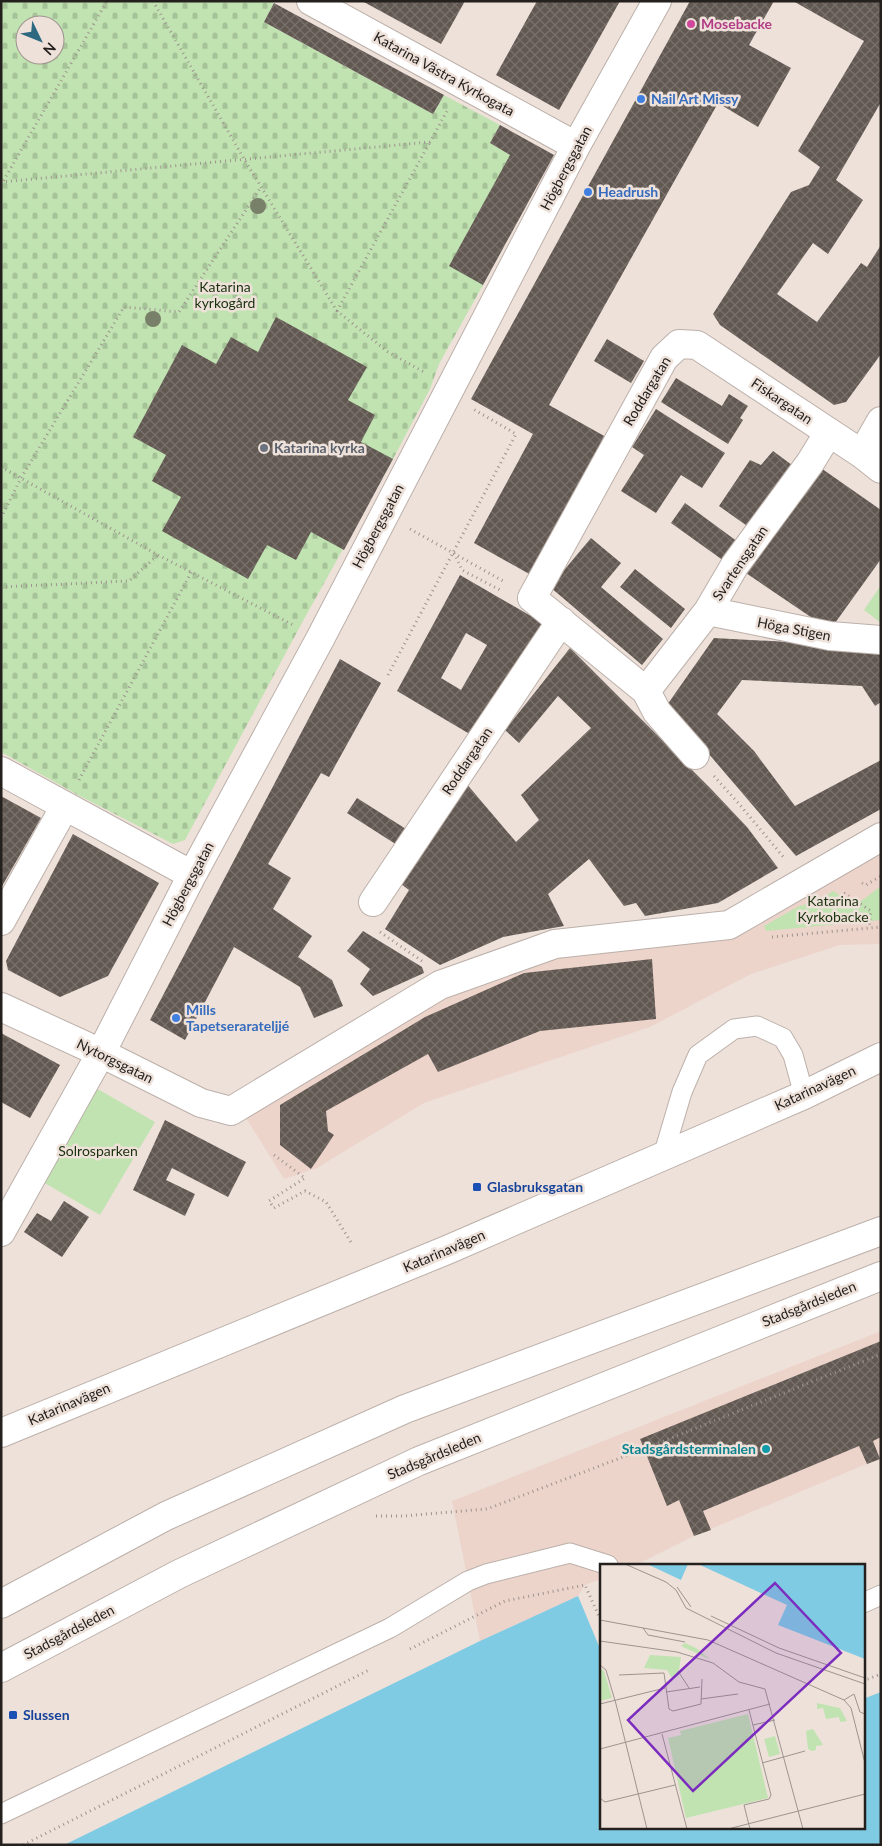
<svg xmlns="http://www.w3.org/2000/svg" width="882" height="1846" font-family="Lato,sans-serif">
  <defs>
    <pattern id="cemetery-stones" width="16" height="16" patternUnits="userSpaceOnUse" patternTransform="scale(1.25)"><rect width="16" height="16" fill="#c1e3b1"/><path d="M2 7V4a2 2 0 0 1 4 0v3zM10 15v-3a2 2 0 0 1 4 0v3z" fill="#a6c298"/></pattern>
    <pattern id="building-cross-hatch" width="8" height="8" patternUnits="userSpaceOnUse" patternTransform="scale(1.25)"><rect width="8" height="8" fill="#625852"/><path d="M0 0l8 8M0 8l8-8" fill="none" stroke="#79716c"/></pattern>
  </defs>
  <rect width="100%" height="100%" fill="#eee1da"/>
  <path fill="#ecd4cb" d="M881 831V944L840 945 751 974 650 1027 424 1103 317 1168 284 1179 233 1097 555 942 725 923Z
    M881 1331V1458L694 1536 636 1565H601V1579L585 1585 578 1596 480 1641 452 1501Z"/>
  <path fill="url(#cemetery-stones)" fill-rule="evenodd" d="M1 1H270L274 3 264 22 433 114 444 95 500 125 490 143 510 155 483 285 439 364 430 389 393 459 303 621 185 840 173 844 78 795 1 752ZM25 25H55V55H25Z"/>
  <path fill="#c1e3b1" d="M881 585V623L864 610Z
    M881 886V920L766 931 764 926 799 906 816 902 833 891 856 905Z
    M96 1088 155 1122 100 1215 41 1181Z"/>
  <path fill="#7fcbe4" d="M578 1596 601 1651V1827H863V1699L881 1692V1845H64L480 1641Z"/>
  <path fill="url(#building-cross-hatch)" fill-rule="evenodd" d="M362 1H465L441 44Z
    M537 1H620L559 110 496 75Z
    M690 1H774L749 45 791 68 758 127 718 103 549 405 606 437 531 575 474 543 533 434 471 399Z
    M793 1H881V102L836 180 863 200 828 254 813 243 777 294 817 322 861 263 867 267 881 245V354L846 402 834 405 720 325 713 314 791 192 809 185 820 167 798 151 864 41Z
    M274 3 444 95 433 114 264 22Z
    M500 125 554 155 483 285 449 266 510 155 490 143Z
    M276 317 367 367 348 400 375 415 361 442 393 459 344 550 311 532 296 560 267 545 248 579 162 531 181 497 152 481 166 455 133 437 182 345 216 364 231 337 258 352Z
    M607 339 644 361 631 383 594 361Z
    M676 378 722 406 729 394 748 406 740 418 743 420 728 444 661 402Z
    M656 409 725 453 702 488 681 475 656 513 621 491 644 455 632 447Z
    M773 451 796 468 750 528 719 506 750 460 761 465Z
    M818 466 881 510V559L830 630 743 571Z
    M685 503 738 542 724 561 671 523Z
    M591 538 621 563 601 587 663 639 642 665 550 587Z
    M635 569 685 609 671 628 620 587Z
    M460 575 543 623 473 736 397 691ZM466 633 487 645 461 690 441 678Z
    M714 638 881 647V702L875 706 862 686 742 680 717 714 754 751 795 806 881 760V809L796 856 667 705Z
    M570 648 711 789 747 827 778 868 718 903 645 916 636 903 624 906 589 859 548 894 564 926 503 937 440 965 385 929 409 890 397 881 465 782 516 842 539 820 521 795 591 728 558 696 519 743 505 730Z
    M340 659 381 683 329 777 321 773 268 864 291 878 273 909 312 936 298 957 332 980 343 1006 314 1018 300 987 234 947 185 1040 150 1020Z
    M1 796 41 818 1 888Z
    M357 798 406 829 397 845 347 813Z
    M73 834 159 883 108 976 60 997 8 970 6 961Z
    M363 931 422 967 424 973 373 996 360 984 370 969 347 951Z
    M652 959 656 1019 540 1031 438 1072 428 1054 326 1111 328 1131 334 1135 311 1169 280 1145V1105L425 1017 524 973Z
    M1 1033 60 1065 30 1118 1 1102Z
    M165 1120 246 1162 228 1197 172 1168 166 1180 195 1194 185 1216 133 1190Z
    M64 1201 89 1217 62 1257 24 1232 37 1213 51 1221Z
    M881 1341V1437L873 1441 880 1459 867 1464 859 1446 703 1511 711 1530 694 1536 679 1500 667 1506 640 1439Z"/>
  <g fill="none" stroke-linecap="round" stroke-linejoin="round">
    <defs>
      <path id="lane" d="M663 1156 682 1092 698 1055 734 1029 757 1026 783 1038 793 1055 804 1095
        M863 1603 881 1595
        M1 1814 390 1628 468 1581 486 1574 570 1553 608 1565"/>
      <path id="street" d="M311 1 576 146
        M862 454 881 421
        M708 611 830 636 881 640
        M646 691 708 611 735 565 810 463 829 432
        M695 755 657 712 646 691 532 598 664 358 679 344 697 345 862 454 881 469
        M1 771 192 875
        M373 902 561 621
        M1 921 65 806
        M1 1007 101 1053 201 1103 231 1111 440 985 555 944 729 925 881 837
        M1 1232 101 1053 192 875 320 639 576 146 657 1
        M1 1433 447 1250 804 1095 881 1057"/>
      <path id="secondary" d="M1 1604 166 1516 405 1409 881 1231
        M1 1668 179 1574 419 1461 881 1276"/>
    </defs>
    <use href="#lane" stroke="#bcb0aa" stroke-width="21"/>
    <use href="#street" stroke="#bcb0aa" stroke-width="30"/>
    <use href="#secondary" stroke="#bcb0aa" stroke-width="30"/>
    <path stroke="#9d948e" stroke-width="3" stroke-dasharray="1 4" stroke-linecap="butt" d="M153 1 244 159 337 311 388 352 424 372
      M1 182 430 142 447 111
      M1 185 107 1
      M337 311 430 142
      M1 467 158 555 293 625
      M1 518 21 478 124 307 179 312 261 187
      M410 529 505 582
      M454 553 462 570 502 591
      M1 587 129 581 158 555
      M388 675 516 434 473 409
      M714 776 740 805 785 859
      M79 780 192 571
      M862 883 866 885 881 876
      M844 893 871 911 869 927
      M380 932 422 961
      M772 937 881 927
      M274 1155 305 1178 269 1201 274 1208 305 1191 326 1202 352 1244
      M666 1441 672 1452
      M376 1516H403L487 1509 644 1449 881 1354
      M410 1649 505 1601 585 1585 601 1621
      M863 1681 881 1674
      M23 1845 371 1669"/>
    <use href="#lane" stroke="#fff" stroke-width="19"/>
    <use href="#street" stroke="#fff" stroke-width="28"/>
    <use href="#secondary" stroke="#fff" stroke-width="28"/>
  </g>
  <g fill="#798069">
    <circle cx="258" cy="206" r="8"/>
    <circle cx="153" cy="319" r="8"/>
  </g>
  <circle fill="#d1479c" stroke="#eee1da" stroke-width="2" cx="691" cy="24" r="5"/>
  <g fill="#3f7fe0" stroke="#eee1da" stroke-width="2">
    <circle cx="641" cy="99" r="5"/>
    <circle cx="588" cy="192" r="5"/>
    <circle cx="176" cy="1018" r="5"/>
  </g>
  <circle fill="#6b7280" stroke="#eee1da" stroke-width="2" cx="264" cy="448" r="5"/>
  <g fill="#1a4fb4" stroke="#eee1da" stroke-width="2">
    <rect x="472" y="1182" width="10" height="10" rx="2.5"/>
    <rect x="8" y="1710" width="10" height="10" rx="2.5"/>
  </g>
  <circle fill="#0f9aa8" stroke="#eee1da" stroke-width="2" cx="766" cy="1449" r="5"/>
  <g text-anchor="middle" stroke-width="5" stroke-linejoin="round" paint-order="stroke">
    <g font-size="14" font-weight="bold" fill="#b23c85" stroke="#eee1da" text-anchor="start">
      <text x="701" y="29">Mosebacke</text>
    </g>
    <g font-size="14" fill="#24201d" stroke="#eee1da">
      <text transform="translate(444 74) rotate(29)" y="5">Katarina Västra Kyrkogata</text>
      <text transform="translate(566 168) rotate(-62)" y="5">Högbergsgatan</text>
      <text transform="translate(647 391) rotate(-59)" y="5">Roddargatan</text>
      <text transform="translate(782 401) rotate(34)" y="5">Fiskargatan</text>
      <text transform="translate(378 526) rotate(-62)" y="5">Högbergsgatan</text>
      <text transform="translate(740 563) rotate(-56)" y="5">Svartensgatan</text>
      <text transform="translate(794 629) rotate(11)" y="5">Höga Stigen</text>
      <text transform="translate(467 761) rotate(-56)" y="5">Roddargatan</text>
      <text transform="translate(188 884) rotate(-62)" y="5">Högbergsgatan</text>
      <text transform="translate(115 1061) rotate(26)" y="5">Nytorgsgatan</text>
      <text transform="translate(815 1088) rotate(-25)" y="5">Katarinavägen</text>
      <text transform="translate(444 1251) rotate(-23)" y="5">Katarinavägen</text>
      <text transform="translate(809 1304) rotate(-22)" y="5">Stadsgårdsleden</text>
      <text transform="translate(69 1404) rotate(-23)" y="5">Katarinavägen</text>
      <text transform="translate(434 1456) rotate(-23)" y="5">Stadsgårdsleden</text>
      <text transform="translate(69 1632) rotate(-28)" y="5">Stadsgårdsleden</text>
    </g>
    <g font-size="14" font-weight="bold" fill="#366cbe" stroke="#eee1da" text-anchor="start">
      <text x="651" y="104">Nail Art Missy</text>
      <text x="598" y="197">Headrush</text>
      <text x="186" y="1015">Mills<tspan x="186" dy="16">Tapetserarateljjé</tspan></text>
    </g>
    <g font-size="14" fill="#19310c" stroke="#eee1da">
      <text x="225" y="292">Katarina<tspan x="225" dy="16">kyrkogård</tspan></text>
      <text x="833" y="906">Katarina<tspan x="833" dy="16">Kyrkobacke</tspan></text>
      <text x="98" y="1156">Solrosparken</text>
    </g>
    <g font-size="14" font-weight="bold" fill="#5b616d" stroke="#eee1da" text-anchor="start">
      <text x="274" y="453">Katarina kyrka</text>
    </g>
    <g font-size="14" font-weight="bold" fill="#164399" stroke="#eee1da" text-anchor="start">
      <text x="487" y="1192">Glasbruksgatan</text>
      <text x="23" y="1720">Slussen</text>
    </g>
    <g font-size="14" font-weight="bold" fill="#0d838f" stroke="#eee1da" text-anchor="end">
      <text x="756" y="1454">Stadsgårdsterminalen</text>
    </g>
  </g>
  <g transform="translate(600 1564)">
    <rect width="265" height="265" fill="#eee1da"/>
    <path d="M148 150 168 234 86 254 68 174 81 171 80 167Z" fill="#c1e3b1"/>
    <path d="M85 79 96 84 111 96 81 82ZM50 91 81 93 78 112 71 113 67 106 44 104ZM0 104 4 107 12 134 0 137ZM217 139 240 144 247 157 240 158 239 153 226 155 223 144 217 145ZM213 165 223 181 216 182V186L212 187 208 185 206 167ZM175 172 180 190 169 193 164 175Z" fill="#c1e3b1"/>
    <path d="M47 0H88L81 16ZM98 0H265V95L178 61 187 41Z" fill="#7fcbe4"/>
    <path fill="none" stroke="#9d948e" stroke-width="1" d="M25 0 66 18 76 26 86 44 176 89 265 120M77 23 91 43M111 52 179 84 265 114M0 56 108 76 244 136 251 144 265 199M43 64 48 71 85 78M0 77 77 88 113 99 139 118 165 125 203 265M0 101 6 106 16 140 47 265M78 107 89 124M19 111 64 109 69 145 73 147 101 140 102 115M66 128 100 123M101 135 138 130M244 136 254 130 260 148 265 150M0 140 65 124M149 146 171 231 169 235 144 241 150 265M153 161 175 156M62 170 87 265M0 185 170 140M162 199 205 187M0 234 5 238 75 221M128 265 265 230"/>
    <path fill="#7b2cbf" fill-opacity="0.15" stroke="#7b2cbf" stroke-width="2.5" d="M175 19 241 89 93 227 28 156Z"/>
    <rect width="265" height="265" fill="none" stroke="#24201d" stroke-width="2.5"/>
  </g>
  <rect width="882" height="1846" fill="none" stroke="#24201d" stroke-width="5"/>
  <g transform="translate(40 40) rotate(133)"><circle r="24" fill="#eee1da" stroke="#9d948e"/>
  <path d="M0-4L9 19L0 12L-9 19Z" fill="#2e6981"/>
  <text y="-8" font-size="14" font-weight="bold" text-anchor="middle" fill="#24201d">N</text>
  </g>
</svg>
